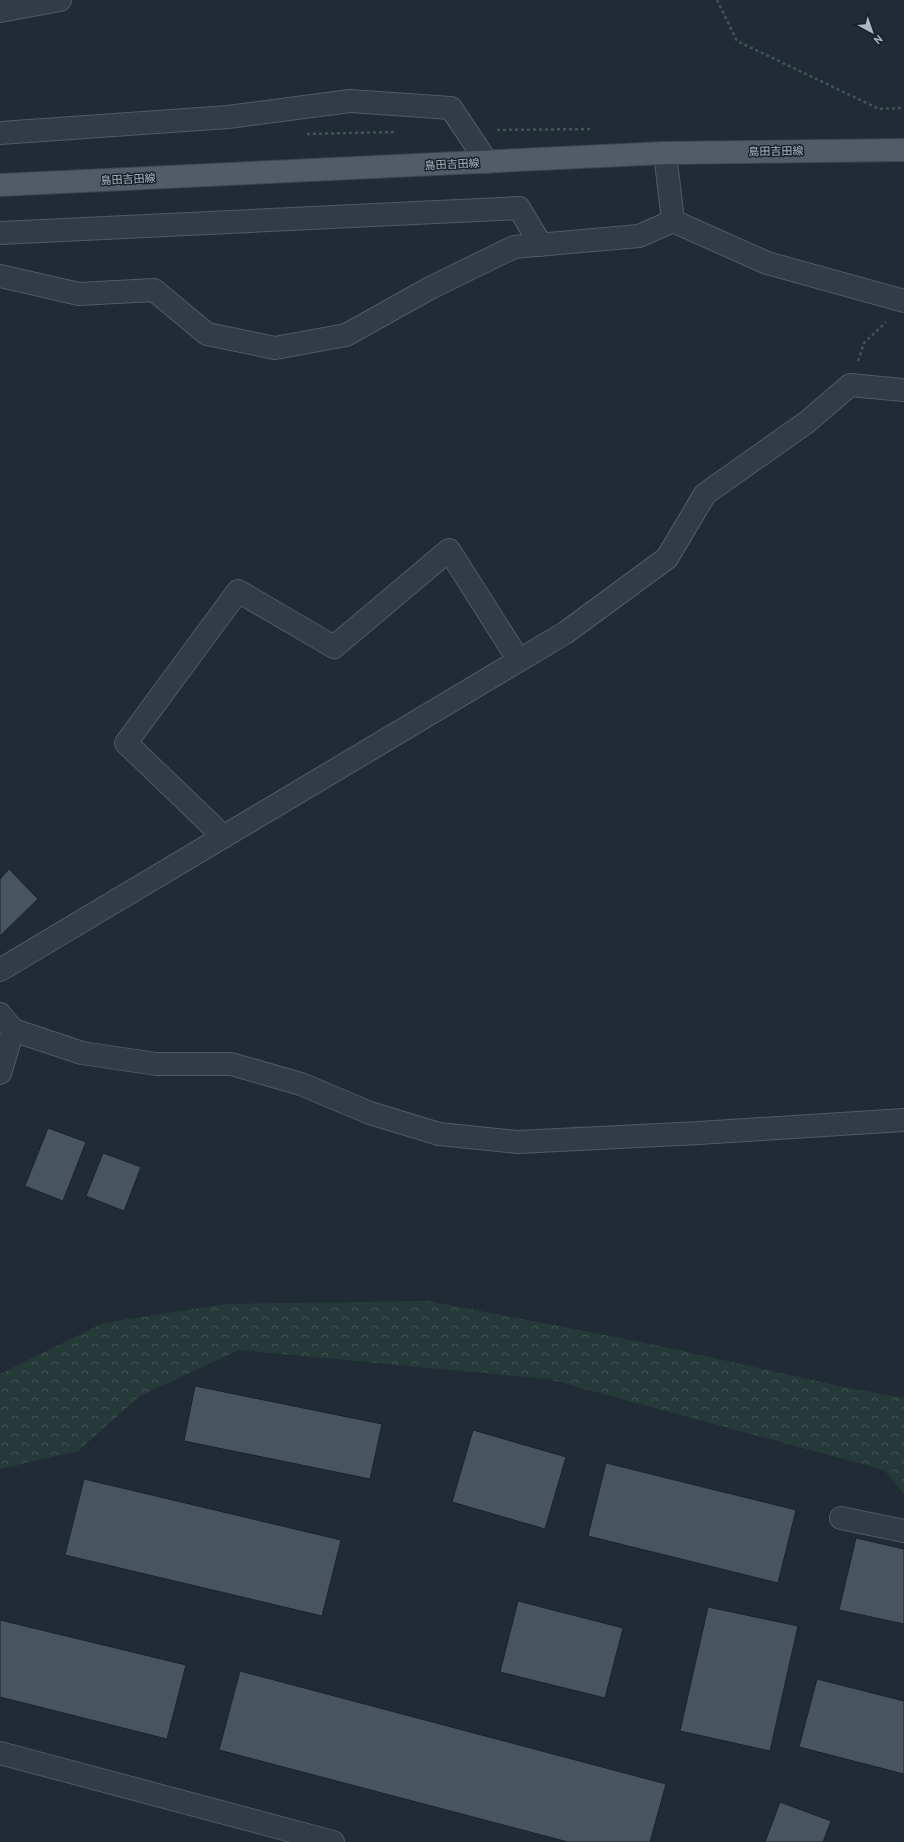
<svg xmlns="http://www.w3.org/2000/svg" width="904" height="1842" font-family="'PT Sans','Noto Sans JP',sans-serif">
  <defs>
    <pattern id="forest-crowns" width="20" height="18" patternUnits="userSpaceOnUse"><rect width="20" height="18" fill="#253938"/><path d="M2 6a3 3 0 1 1 6 0M12 15a3 3 0 1 1 6 0" fill="none" stroke="#425353"/></pattern>
  </defs>
  <rect width="100%" height="100%" fill="#202b35"/>
  <path fill="url(#forest-crowns)" d="M429 1301 651 1344 848 1388 904 1398V1494L884 1470 548 1379 239 1350 140 1396 78 1451 0 1469V1374L103 1323 226 1304Z"/>
  <path fill="#485561" stroke="#1b232c" d="M9 869 38 899 0 936V879Z
    M48 1128 86 1142 63 1201 25 1186Z
    M103 1153 141 1167 124 1211 86 1196Z
    M195 1386 382 1424 370 1479 184 1441Z
    M473 1430 566 1457 545 1529 452 1502Z
    M606 1463 796 1510 778 1583 588 1536Z
    M84 1479 341 1540 322 1616 65 1555Z
    M856 1538 904 1549V1624L839 1610Z
    M518 1601 623 1628 605 1698 500 1672Z
    M708 1607 798 1626 770 1751 680 1731Z
    M0 1620 186 1665 167 1739 0 1697Z
    M240 1671 666 1784 650 1842H568L219 1750Z
    M817 1679 904 1701V1774L799 1747Z
    M780 1802 831 1821 823 1842H765Z"/>
  <g fill="none" stroke-linecap="round" stroke-linejoin="round">
    <defs>
      <path id="street" d="M0 11 60 0
        M0 133 228 117 350 101 451 108 487 162
        M665 153 673 221
        M0 233 519 208 541 245
        M0 276 79 294 154 290 207 334 275 348 346 335 432 287 514 247 639 236 673 221 767 263 904 301
        M224 837 126 743 238 591 334 647 449 550 518 659
        M0 970 565 633 667 558 705 494 807 422 850 385 904 390
        M0 1014 13 1030 82 1053 156 1064H231L301 1084 370 1113 439 1134 518 1142 699 1133 904 1120
        M0 1073 13 1030
        M841 1518 904 1531
        M0 1753 333 1842"/>
      <path id="primary" d="M0 185 665 153 904 150"/>
    </defs>
    <use href="#street" stroke="#515a64" stroke-width="24"/>
    <use href="#primary" stroke="#3d454f" stroke-width="24"/>
    <path stroke="#415556" stroke-width="2.5" stroke-dasharray="3 3" stroke-linecap="butt" d="M717 0 737 41 879 109 904 108
      M497 130 590 129
      M307 134 394 132
      M858 361 864 343 886 322"/>
    <use href="#street" stroke="#333c46" stroke-width="22"/>
    <use href="#primary" stroke="#515c66" stroke-width="22"/>
  </g>
  <g text-anchor="middle" stroke-width="3" stroke-linejoin="round" paint-order="stroke">
    <g font-size="11" fill="#adb7c3" stroke="#19212a">
      <text transform="translate(776 151) rotate(-1)" y="4">島田吉田線</text>
      <text transform="translate(452 164) rotate(-3)" y="4">島田吉田線</text>
      <text transform="translate(128 179) rotate(-3)" y="4">島田吉田線</text>
    </g>
  </g>
  <g transform="translate(872 32) rotate(140)" stroke="#19212a" stroke-width="3" paint-order="stroke">
  <path d="M0-3L7 15L0 10L-7 15Z" fill="#adb7c3"/>
  <text y="-6" font-size="11" font-weight="bold" text-anchor="middle" fill="#adb7c3">N</text>
  </g>
</svg>
